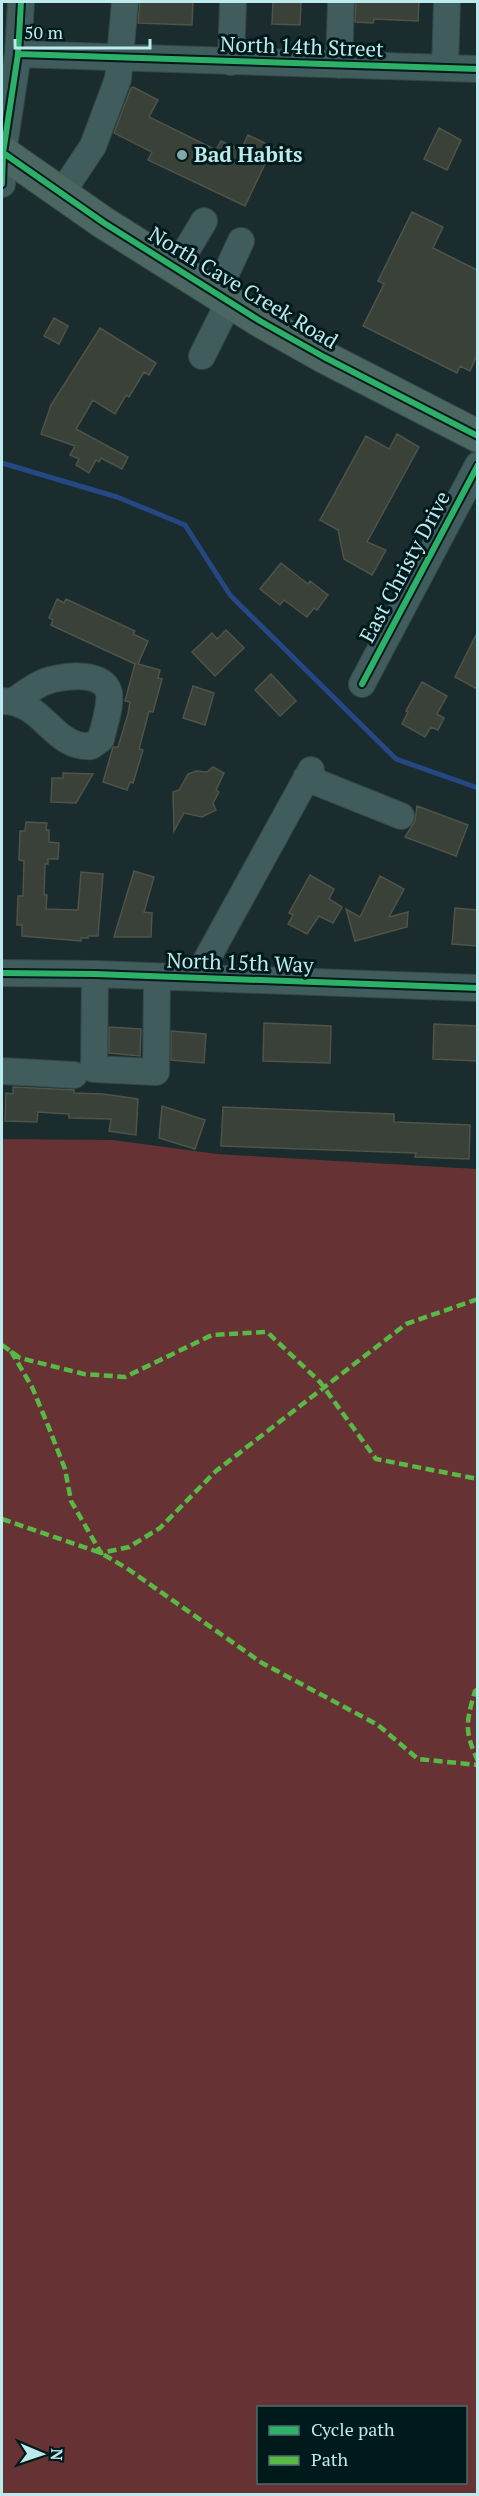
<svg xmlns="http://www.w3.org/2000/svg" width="479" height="2496" font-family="'PT Serif',serif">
  <rect width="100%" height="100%" fill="#1a2c2d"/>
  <path fill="#673233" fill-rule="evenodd" d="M2 1139 113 1140 217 1154 477 1169V2494H2ZM258 2408H466V2482H258Z"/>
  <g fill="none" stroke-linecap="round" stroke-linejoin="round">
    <path stroke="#254884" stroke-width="5" d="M2 463 117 497 185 525 230 595 396 759 478 788"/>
  </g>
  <path fill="#394139" stroke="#505347" stroke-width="1.5" d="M140 2H193L192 25 138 23Z
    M273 2H301L300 25 272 24Z
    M356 2H419L418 21 374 19 373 23 355 22Z
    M133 87 158 100 149 117 216 150 221 141 241 150 248 135 273 147 245 206 148 160 152 152 114 133 131 88Z
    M439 128 461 140 447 170 424 159Z
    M412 212 443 227 433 248 477 270V355L470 371 460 366 457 373 363 326 384 284 378 281Z
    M54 318 68 326 59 344 44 336Z
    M100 328 156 363 149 375 144 372 129 397 126 395 115 414 93 400 76 429 128 457 122 469 101 458 99 462 96 460 89 473 76 465 79 459 70 455 75 446 41 434 51 405Z
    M397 434 419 447 367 542 386 550 372 575 344 559 338 530 320 520 366 436 389 449Z
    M281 563 308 584 310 581 328 595 317 610 314 608 307 617 284 600 280 605 260 589Z
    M57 599 64 603 66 599 135 631 133 634 148 641 138 664 160 670 158 678 162 679 153 712 149 711 139 749 143 750 133 783 130 782 127 790 103 782 113 747H118L128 714 130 702 125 701 135 664 51 625 53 620 49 618Z
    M226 630 244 648 215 676 192 652 212 633 217 639Z
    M477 633V689L455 677Z
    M271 674 296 701 280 716 255 690Z
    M422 682 447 696 437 714 444 718 438 730 431 727 425 737 402 724 408 712 406 711Z
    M193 686 214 693 205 725 183 718Z
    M213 767 224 773 216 790 219 792 213 803 216 810 202 817 184 813 174 831 173 792 179 790 188 774 196 771 207 772Z
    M63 773 93 774 76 803 51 802 52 778H63Z
    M417 806 468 825 456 856 405 837 415 821Z
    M26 822 47 823 46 830H49V842L59 843 58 859H48V864H45L44 895H47L46 909 78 910 81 872 103 874 98 936H88V938H81V941L22 936V925H17L18 896H23L24 861 19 860 20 831H25Z
    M134 871 154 877 144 912 152 913 151 937H114Z
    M310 875 334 889 329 899 342 907 333 923 319 916 307 934 288 924 293 915 289 913Z
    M380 876 404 889 389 917 408 912 407 927 355 941 346 909 360 917Z
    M455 908 477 910V946L452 944Z
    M264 1023 331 1026 330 1063 263 1061Z
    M434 1024 477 1026V1061L433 1059Z
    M109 1027 141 1029 140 1056 109 1053Z
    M171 1031 206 1034 204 1063 171 1060Z
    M13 1087 74 1090V1093L103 1094 138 1099 136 1135 109 1131 111 1119 69 1118V1114L38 1112 37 1122 5 1121 6 1093 13 1094Z
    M162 1106 205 1120 195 1149 159 1138Z
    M223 1107 394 1114V1122L470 1125 469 1159 415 1157 416 1153 221 1146Z"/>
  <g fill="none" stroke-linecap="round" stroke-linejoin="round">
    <defs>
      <path id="minor" d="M18 54 478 69
        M231 62 233 2
        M339 65 341 2
        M445 68 447 2
        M2 184 3 153 18 54 21 2
        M61 194 93 146 118 79 125 2
        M176 268 204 221
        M216 295 241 241
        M202 356 229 302
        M362 684 478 465
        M2 701C44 701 53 749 91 746L101 739C104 725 111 707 109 693 104 669 57 676 42 683 32 688 22 695 14 701
        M306 778 401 816
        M2 973 95 974 478 988
        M95 974 94 1069 156 1072 157 977
        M197 977 311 770
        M2 1071 74 1075"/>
      <path id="major" d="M2 152 104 223 260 321 324 357 478 436"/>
    </defs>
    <use href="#minor" stroke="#334748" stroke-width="28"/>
    <use href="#major" stroke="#334748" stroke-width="34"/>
    <use href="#minor" stroke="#415c5d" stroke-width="26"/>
    <use href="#major" stroke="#4c6661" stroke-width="32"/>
    <path stroke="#58b947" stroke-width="4.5" stroke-dasharray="9 4.5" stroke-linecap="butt" d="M2 1345 20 1358 84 1374 125 1377 212 1335 267 1332 320 1382 376 1459 478 1479
      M11 1351 32 1387 47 1423 65 1469 71 1501 101 1553 129 1547 160 1528 216 1471 406 1324 478 1299
      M2 1519 101 1553 128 1569 262 1663 378 1725 418 1759 478 1765
      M478 1689 475 1691C466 1723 464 1731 478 1761"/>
    <defs>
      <path id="cycleway" d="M18 54 478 69
        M2 152 104 223 260 321 324 357 478 436
        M2 184 3 153 18 54 21 2
        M362 684 478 465
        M2 973 95 974 478 988"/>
    </defs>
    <use href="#cycleway" stroke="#001a1c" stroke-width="10"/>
    <use href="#cycleway" stroke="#2db169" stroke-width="6"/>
  </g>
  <circle fill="#83a8aa" stroke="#001a1c" stroke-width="2" cx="182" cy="155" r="6"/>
  <g text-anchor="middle" stroke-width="6" stroke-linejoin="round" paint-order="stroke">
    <g font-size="21" fill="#bceaed" stroke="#001a1c">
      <text transform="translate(302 47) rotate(2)" y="7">North 14th Street</text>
      <text transform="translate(243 288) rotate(31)" y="7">North Cave Creek Road</text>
      <text transform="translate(405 567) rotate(-62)" y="7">East Christy Drive</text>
      <text transform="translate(240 963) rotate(2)" y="7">North 15th Way</text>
    </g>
    <g font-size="21" font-weight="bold" fill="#bceaed" stroke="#001a1c" text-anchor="start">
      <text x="194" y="162">Bad Habits</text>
    </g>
  </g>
  <rect width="479" height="2496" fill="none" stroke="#bceaed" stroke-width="6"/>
  <rect x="257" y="2406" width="210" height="78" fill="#001a1c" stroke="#4b6d70" stroke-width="1.5"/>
  <rect x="269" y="2426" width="30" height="9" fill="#2db169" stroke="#4b6d70" stroke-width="1.5"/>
  <text x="311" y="2436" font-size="18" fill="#bceaed">Cycle path</text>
  <rect x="269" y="2456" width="30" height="9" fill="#58b947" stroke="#4b6d70" stroke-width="1.5"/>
  <text x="311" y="2466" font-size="18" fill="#bceaed">Path</text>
  <g transform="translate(42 2454) rotate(92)" stroke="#001a1c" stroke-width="4.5" paint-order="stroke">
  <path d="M0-4.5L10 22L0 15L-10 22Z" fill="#bceaed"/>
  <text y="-9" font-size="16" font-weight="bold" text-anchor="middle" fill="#bceaed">N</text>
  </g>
  <path d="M15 39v9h135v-9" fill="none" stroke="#bceaed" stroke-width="3"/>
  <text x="24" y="39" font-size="18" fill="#bceaed" stroke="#001a1c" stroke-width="4.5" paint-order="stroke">50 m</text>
</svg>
